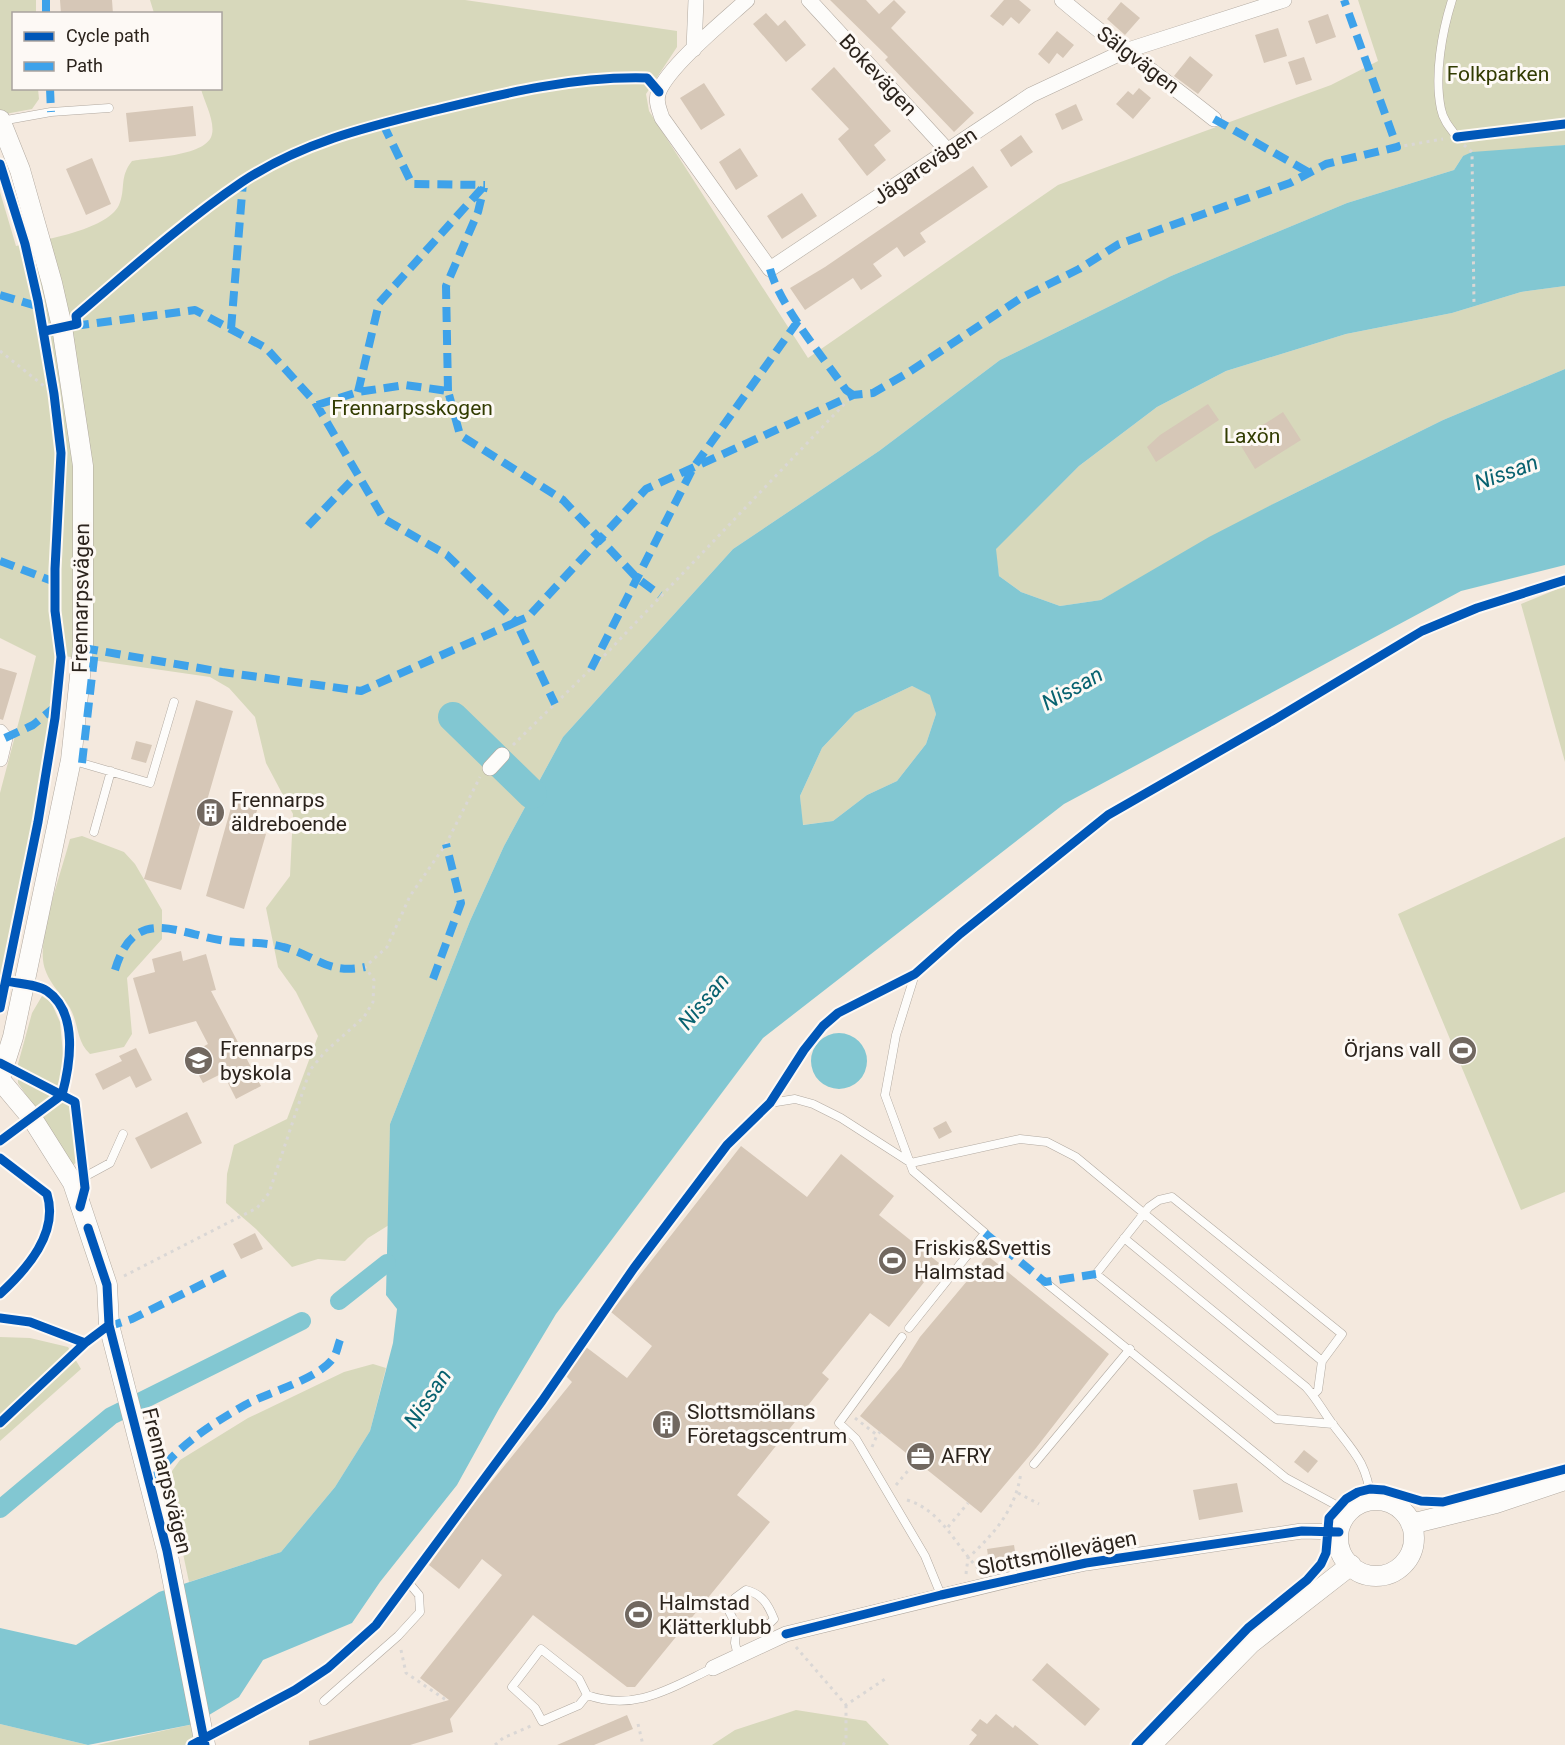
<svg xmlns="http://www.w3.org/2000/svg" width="1565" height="1745" font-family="Roboto,sans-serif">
  <rect width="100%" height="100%" fill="#f4e9de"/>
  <path fill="#d7d8bb" d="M0 0H36V13L14 14V88L38 89 39 99 32 109 0 115Z
    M150 0H465L677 31V47L646 94 649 111 808 358 1058 185 1331 85 1378 61 1358 0H1565V145L1463 156 1454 170 1347 203 1171 276 1000 360 879 451 733 549 563 737 504 846 470 921 390 1124 389 1225 368 1238 345 1261 318 1259 292 1267 256 1229 226 1203 227 1174 234 1145 287 1119 318 1036 296 992 278 967 266 908 290 876 293 814 266 763 255 717 229 688 210 677 57 655 50 737 0 990V793L36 656 0 638V192L16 246C41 240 106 231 119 205 126 189 119 177 132 161 152 157 208 156 212 134 215 121 204 101 201 89L220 88V14L154 13Z
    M1565 286V369L1443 420 1277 502 1101 600 1060 606 1021 592 999 576 995 549 1079 466 1157 407 1226 371 1346 334 1452 313 1521 292Z
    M1565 586V762L1521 604Z
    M912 686 931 695 936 714 926 744 897 781 867 795 833 821 802 825 800 796 822 748 855 713Z
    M82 836 124 852 135 864 162 910V939L127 978 132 1034 124 1047 90 1054C76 1041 79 1024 70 1008 61 993 45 980 43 960 40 930 62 870 70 839Z
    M1565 837V1192L1521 1210 1398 914Z
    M42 996 51 1002 60 1022 64 1064 61 1085 71 1110 77 1162 73 1165 18 1083V1064L32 1013Z
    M0 1337 30 1338 68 1347 81 1369 0 1441Z
    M373 1364 386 1368 370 1431 335 1487 281 1552 189 1582 167 1478 180 1460 248 1418 344 1372Z
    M796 1710 866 1721 889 1745H712L735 1730Z
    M0 1724 88 1745H0Z
    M194 1724 198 1745H97Z"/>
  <path fill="#82c7d2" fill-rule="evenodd" d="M1565 145V286L1521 292 1452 313 1346 334 1226 371 1157 407 1079 466 996 549 999 576 1021 592 1060 606 1101 600 1209 537 1277 502 1443 420 1565 369V565L1461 591 1064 804 763 1038 556 1314 499 1409 457 1485 380 1582 352 1623 263 1660 239 1697 194 1724 88 1745 0 1724V1628L76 1645 159 1592 281 1552 335 1487 370 1431 393 1343 397 1309 386 1295 390 1124 470 921 504 846 563 737 733 549 879 451 1000 360 1171 276 1347 203 1454 170 1463 156 1472 152ZM912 686 930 695 936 714 926 744 897 781 867 795 833 821 803 825 800 796 822 748 855 713Z
    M811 1061a28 28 0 1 1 56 0a28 28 0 1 1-56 0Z"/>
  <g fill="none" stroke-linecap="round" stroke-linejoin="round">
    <path stroke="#82c7d2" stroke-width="18" d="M339 1301 387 1263
      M0 1509 111 1416 302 1321"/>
    <path stroke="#82c7d2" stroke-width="30" d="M453 717 532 794"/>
  </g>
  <path fill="#d6c7b7" d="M60 0H112L113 14H61Z
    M830 0H866L879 14 894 0 906 12 891 28 974 113 954 132 885 60 888 57Z
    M1004 0H1019L1031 10 1019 24 1011 17 1003 26 990 16Z
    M1121 2 1140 18 1125 35 1107 19Z
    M766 13 778 26 785 20 806 45 786 62 753 24Z
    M1328 14 1336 37 1316 44 1308 21Z
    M1278 28 1287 56 1264 63 1255 35Z
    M1057 31 1074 45 1063 58 1057 53 1049 64 1038 54Z
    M1190 56 1213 75 1198 94 1174 76Z
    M1304 57 1312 80 1296 85 1288 62Z
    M834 67 891 131 874 145 886 160 867 176 838 139 849 129 811 89Z
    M704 83 725 115 701 130 680 98Z
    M1139 88 1151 98 1133 119 1116 104 1128 91 1133 95Z
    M1076 104 1083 120 1062 130 1055 114Z
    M193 106 196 136 129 142 126 113Z
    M1021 135 1033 152 1011 167 1000 150Z
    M740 148 758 176 736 190 719 162Z
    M92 158 111 204 86 215 66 169Z
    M973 166 988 187 920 233 926 242 904 257 897 247 873 264 882 276 861 290 853 278 805 310 790 288 825 267Z
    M802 193 817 216 782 239 767 216Z
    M1208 404 1219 420 1156 462 1147 447 1160 435Z
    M1283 412 1301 440 1255 469 1238 441Z
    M0 668 17 673 3 720 0 719Z
    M196 700 233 711 181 890 144 879Z
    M136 741 152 745 146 763 131 759Z
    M234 797 259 804 251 829 266 834 244 909 206 896Z
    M181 951 183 961 206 954 216 990 211 991 261 1086 236 1099 223 1073 203 1083 188 1055 208 1044 196 1021 149 1034 133 978 155 972 152 959Z
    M136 1048 152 1080 136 1088 130 1076 103 1090 95 1074 122 1061 119 1056Z
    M187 1112 202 1143 151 1169 135 1138Z
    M946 1121 952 1132 939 1139 933 1128Z
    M741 1146 807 1197 841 1154 894 1196 879 1215 939 1263 889 1327 870 1313 822 1373 829 1379 737 1495 770 1522 635 1687H627L533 1615 450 1719 453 1732 410 1745H309V1741L449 1700 420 1678 502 1575 482 1559 459 1589 429 1565 479 1497 572 1382 566 1376 586 1347 627 1378 652 1346 611 1312Z
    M255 1233 263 1249 241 1259 233 1244Z
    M988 1256 1109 1354 1036 1448 981 1513 860 1416 901 1367 920 1337Z
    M1304 1450 1318 1461 1308 1473 1294 1462Z
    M1237 1483 1243 1512 1199 1520 1193 1490Z
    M1014 1545 1016 1558 989 1563 987 1549Z
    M1047 1663 1100 1709 1085 1726 1032 1680Z
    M996 1714 1013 1728 1015 1725 1039 1745H969L977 1735 971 1730 980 1719 987 1724Z
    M627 1715 633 1729 594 1745H557Z"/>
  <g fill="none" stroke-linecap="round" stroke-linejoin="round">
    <defs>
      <path id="service" d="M1452 0C1442 32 1434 75 1441 109 1443 120 1450 128 1457 137
        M1 121 51 112 109 108
        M1477 608 1565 580
        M71 760 150 783 174 702
        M94 832 111 771
        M73 1183 110 1163 123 1134
        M1124 1238 1306 1387C1317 1399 1324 1413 1334 1426 1355 1453 1367 1464 1371 1500
        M1045 1282 1286 1478 1349 1512
        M909 1328 985 1233 913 1171 885 1095 896 1035 915 974 960 934
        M902 1337 839 1423 856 1439 925 1556 941 1595
        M1322 1361 1342 1334 1172 1197 1159 1200 1149 1207 1096 1274 1276 1419 1333 1424
        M1034 1464 1130 1349
        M746 1590C762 1594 768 1604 774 1619L767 1626 746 1630 734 1621 729 1611 735 1598Z
        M396 1600 542 1401 634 1268 727 1145 770 1103 795 1099 813 1104 841 1118 911 1163 1020 1139 1047 1142 1076 1157 1322 1361 1318 1390 1313 1395
        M737 1623 735 1643 738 1656
        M587 1695 579 1679 541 1649 512 1687 535 1708 542 1721 579 1705 587 1695C635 1712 670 1688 713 1668
        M324 1701 398 1636 420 1612 419 1595 408 1582"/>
      <path id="minor" d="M747 0C725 20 670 65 659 91 655 100 659 109 662 118L770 269 1031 95 1125 51 1284 0
        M809 0 947 150
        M1062 0C1111 42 1164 79 1214 119
        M694 49 696 0
        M0 732 5 738 0 759
        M490 768 502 755
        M713 1668 786 1634 1033 1574 1086 1563 1302 1531 1339 1532"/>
      <path id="tertiary" d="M0 120 20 170 52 283 62 327 83 466V648L71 760 13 1037 0 1078
        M0 1080 32 1118 73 1183 107 1285 109 1325 167 1551 205 1745
        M1338 1538a38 38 0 1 1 76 0a38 38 0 1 1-76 0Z
        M1411 1524 1496 1503 1565 1480
        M1151 1745 1251 1643 1351 1565"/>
    </defs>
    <use href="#service" stroke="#b1a9a0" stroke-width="9"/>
    <use href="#minor" stroke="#b1a9a0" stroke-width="16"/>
    <use href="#tertiary" stroke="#b1a9a0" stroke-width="21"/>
    <path stroke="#dad7d5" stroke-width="3" stroke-dasharray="3 4.5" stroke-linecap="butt" d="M1464 145 1472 152 1474 305
      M1397 147 1443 139
      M0 351 54 394
      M513 745 603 657 853 395
      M124 1276 257 1208 269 1193 310 1070 325 1052 364 1017 373 1002 374 980 365 967 387 947 410 896 446 844 480 777
      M855 1418 877 1435 880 1432
      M872 1447 877 1435
      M896 1485 916 1461
      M1018 1493 1039 1504
      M907 1500C943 1511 955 1546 980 1570
      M948 1527 968 1503
      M966 1574 968 1558C995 1533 1016 1509 1021 1472
      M796 1647 846 1705 885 1679
      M401 1650 406 1673 446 1700
      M638 1724 643 1745
      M495 1745 503 1738 533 1725
      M843 1745 846 1740V1706"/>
    <use href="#service" stroke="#fdfcfa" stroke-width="8"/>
    <use href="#minor" stroke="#fdfcfa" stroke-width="15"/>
    <use href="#tertiary" stroke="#fdfcfa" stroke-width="20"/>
    <path stroke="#3ea2ea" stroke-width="8" stroke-dasharray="15 8" stroke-linecap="butt" d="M46 0V14
      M50 88 51 112
      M1214 119 1310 173
      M383 124 412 184 485 185
      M770 269C780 306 823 357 846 390L853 395
      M0 295 40 307
      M74 326 195 310 266 348 315 402 384 519 447 555 516 622 528 617 646 489 853 395 873 393 906 374 1021 298 1079 269 1119 244 1290 183 1326 164 1397 147 1344 0
      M231 329 243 182
      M448 391 446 286 478 212 484 187
      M358 392 379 303 485 185
      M317 405 358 392 405 385 448 391 460 435 563 500 637 578 660 595
      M308 526 355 477
      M0 561 55 582
      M83 648 222 672 361 691 516 622 555 704
      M591 669 693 468 798 321
      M5 738 33 725 56 706
      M82 763 95 650
      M115 970C134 906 174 932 220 940 241 944 263 941 283 947 316 955 327 975 365 967
      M433 979 461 903 446 844
      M985 1233 1045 1282 1096 1274
      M107 1327 132 1319 231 1270
      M150 1483C175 1448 208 1426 245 1405 268 1392 320 1379 334 1357 337 1352 338 1345 340 1340"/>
    <defs>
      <path id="cycleway" d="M1457 137 1565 124
        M0 164 25 244 38 301 54 394 61 453 55 569V611L61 657 55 718 38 822 0 1008
        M45 331 77 324 76 316C130 270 183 222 242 182 303 142 367 127 436 110 505 93 575 76 647 78L659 92
        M0 1063 75 1102 85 1188 80 1207
        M0 1141 62 1095C70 1065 79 1013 47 991 37 984 18 984 6 981
        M0 1158 47 1194C59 1233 27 1269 0 1294
        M88 1228 107 1285 109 1325 167 1551 205 1745
        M0 1318 30 1322 85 1343
        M0 1423 85 1343 109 1325
        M786 1634 941 1595 1086 1563 1302 1531 1339 1532
        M192 1745 295 1690 328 1668 376 1625 542 1401 634 1268 727 1145 770 1103 804 1050 823 1026 838 1013 915 974 960 934 1108 815 1272 721 1422 631 1477 608 1565 580
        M1136 1745 1248 1628 1307 1580 1321 1564 1326 1553 1329 1518 1346 1499 1358 1492 1370 1489 1384 1490 1421 1501 1443 1502 1565 1469"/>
    </defs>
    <use href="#cycleway" stroke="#fdf9f5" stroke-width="13"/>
    <use href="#cycleway" stroke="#0057b8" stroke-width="9"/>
  </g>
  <defs>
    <symbol id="building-disc" viewBox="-11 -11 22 22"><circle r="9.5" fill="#716860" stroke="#fdf9f5"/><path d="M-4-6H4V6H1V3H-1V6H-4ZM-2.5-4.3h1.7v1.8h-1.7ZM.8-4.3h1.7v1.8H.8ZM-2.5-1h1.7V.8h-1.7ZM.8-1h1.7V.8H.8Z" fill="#fff"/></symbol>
    <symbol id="stadium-disc" viewBox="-11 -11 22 22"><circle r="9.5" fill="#716860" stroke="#fdf9f5"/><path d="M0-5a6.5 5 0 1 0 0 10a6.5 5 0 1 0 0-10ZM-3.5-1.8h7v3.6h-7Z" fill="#fff"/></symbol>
    <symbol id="school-disc" viewBox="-11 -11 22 22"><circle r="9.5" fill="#716860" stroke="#fdf9f5"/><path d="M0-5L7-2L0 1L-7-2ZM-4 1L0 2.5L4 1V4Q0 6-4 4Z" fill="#fff"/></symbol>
    <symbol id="office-disc" viewBox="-11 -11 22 22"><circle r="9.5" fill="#716860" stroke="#fdf9f5"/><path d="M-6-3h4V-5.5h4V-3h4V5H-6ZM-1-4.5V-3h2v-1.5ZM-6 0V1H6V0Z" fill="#fff"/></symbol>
  </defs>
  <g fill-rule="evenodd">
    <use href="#building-disc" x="194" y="796" width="33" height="33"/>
    <use href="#stadium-disc" x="1446" y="1034" width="33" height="33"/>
    <use href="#school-disc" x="182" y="1044" width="33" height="33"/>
    <use href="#stadium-disc" x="876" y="1244" width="33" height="33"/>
    <use href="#building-disc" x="650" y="1408" width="33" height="33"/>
    <use href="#office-disc" x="904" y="1440" width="33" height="33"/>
    <use href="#stadium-disc" x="622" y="1598" width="33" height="33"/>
  </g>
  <g text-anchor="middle" stroke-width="6" stroke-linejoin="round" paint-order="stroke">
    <g font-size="21" fill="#2b231c" stroke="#fdf9f5">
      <text transform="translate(1138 60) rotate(37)" y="7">Sälgvägen</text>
      <text transform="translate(878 75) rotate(47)" y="7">Bokevägen</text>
      <text transform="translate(925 166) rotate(-34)" y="7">Jägarevägen</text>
      <text transform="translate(81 598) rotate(-89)" y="7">Frennarpsvägen</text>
      <text transform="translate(167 1481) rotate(76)" y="7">Frennarpsvägen</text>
      <text transform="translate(1057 1553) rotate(-11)" y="7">Slottsmöllevägen</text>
    </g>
    <g font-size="21" fill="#323c02" stroke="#fdf9f5">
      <text x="1498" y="81">Folkparken</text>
      <text x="412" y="415">Frennarpsskogen</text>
      <text x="1252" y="443">Laxön</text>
    </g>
    <g font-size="21" fill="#2b231c" stroke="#fdf9f5" text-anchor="start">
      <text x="231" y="807">Frennarps<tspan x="231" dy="24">äldreboende</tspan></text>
      <text x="220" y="1056">Frennarps<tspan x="220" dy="24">byskola</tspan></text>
      <text x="1441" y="1057" text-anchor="end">Örjans vall</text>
      <text x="914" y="1255">Friskis&amp;Svettis<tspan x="914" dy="24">Halmstad</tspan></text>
      <text x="687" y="1419">Slottsmöllans<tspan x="687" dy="24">Företagscentrum</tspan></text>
      <text x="941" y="1463">AFRY</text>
      <text x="659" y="1610">Halmstad<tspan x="659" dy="24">Klätterklubb</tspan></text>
    </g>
    <g font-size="22" font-style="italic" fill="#086270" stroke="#fdf9f5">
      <text transform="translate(1506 472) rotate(-20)" y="8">Nissan</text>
      <text transform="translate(1072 688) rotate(-29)" y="8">Nissan</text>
      <text transform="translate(703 1001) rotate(-50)" y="8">Nissan</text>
      <text transform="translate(427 1398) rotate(-56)" y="8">Nissan</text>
    </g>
  </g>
  <rect x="12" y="12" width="210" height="78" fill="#fdf9f5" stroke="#a9a39e" stroke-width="1.5"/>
  <rect x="24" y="32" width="30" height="9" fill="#0057b8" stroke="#a9a39e" stroke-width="1.5"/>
  <text x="66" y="42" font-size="18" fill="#2b231c">Cycle path</text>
  <rect x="24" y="62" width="30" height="9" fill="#3ea2ea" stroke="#a9a39e" stroke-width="1.5"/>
  <text x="66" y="72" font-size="18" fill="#2b231c">Path</text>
</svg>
